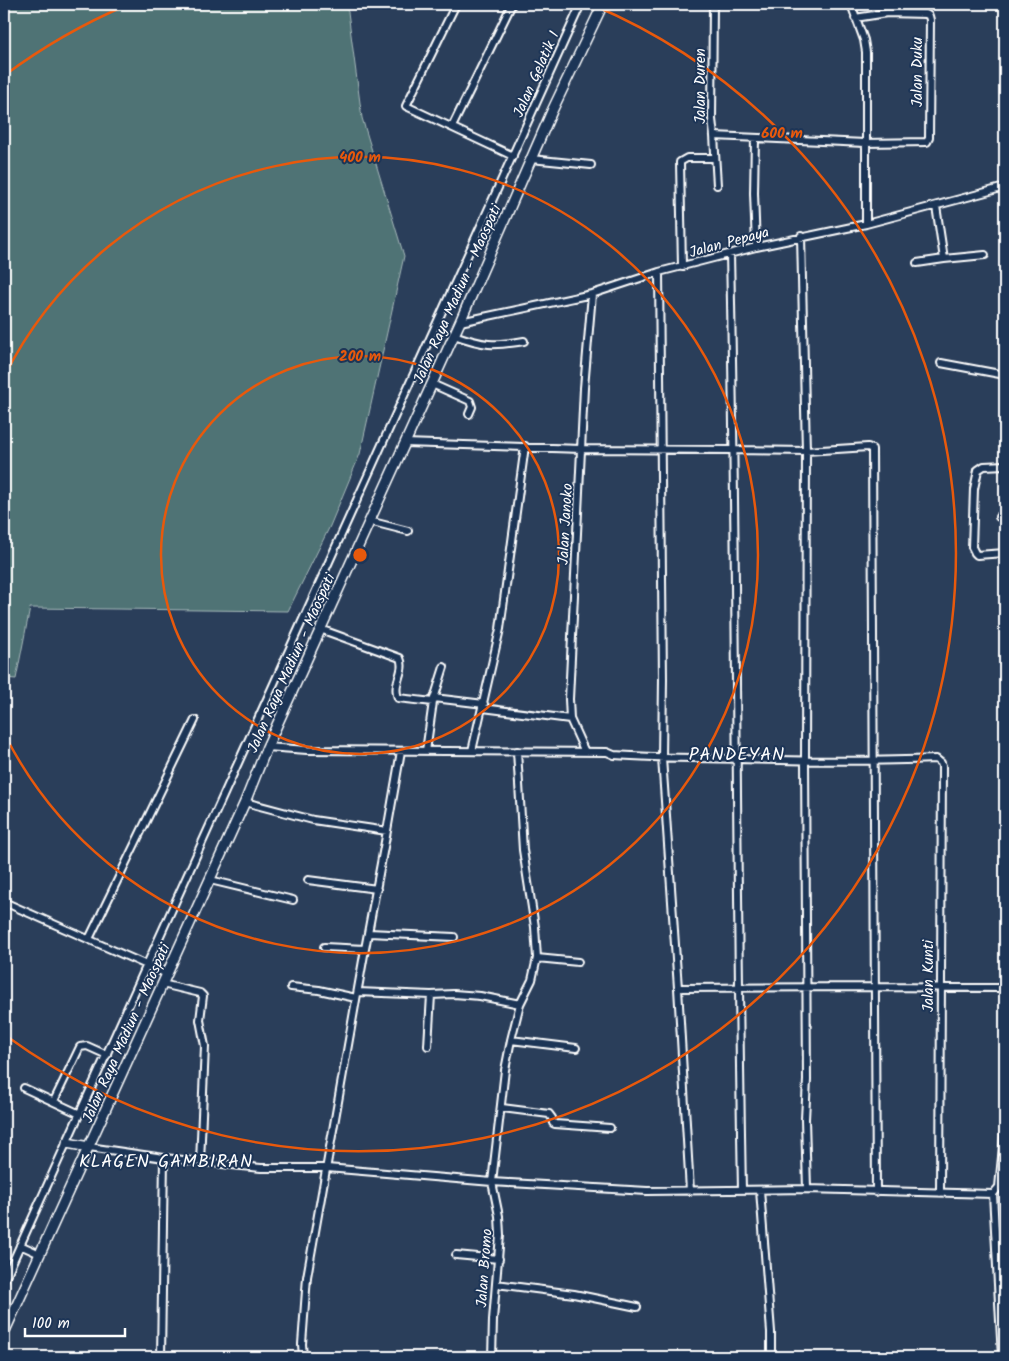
<svg xmlns="http://www.w3.org/2000/svg" width="1009" height="1361" font-family="Kalam,sans-serif">
  <rect width="100%" height="100%" fill="#2a3e5a"/>
  <filter id="ink" filterUnits="userSpaceOnUse"><feTurbulence type="fractalNoise" baseFrequency=".02" numOctaves="2"/><feDisplacementMap in="SourceGraphic" scale="10" xChannelSelector="R" yChannelSelector="G"/><feConvolveMatrix kernelMatrix="1 2 1 2 8 2 1 2 1" color-interpolation-filters="sRGB"/></filter>
  <g filter="url(#ink)">
    <path fill="#4f7375" stroke="#a7b9ba" d="M4 4H344L348 12 362 118 404 256 360 454 330 526 288 611 30 608 16 679 4 678Z"/>
    <g fill="none" stroke-linecap="round" stroke-linejoin="round">
      <defs>
        <path id="minor" d="M456 4 406 106 513 156
          M713 4 712 119 714 136 865 143 927 142 929 138 930 20 929 16 926 14 887 13 855 18
          M851 4 864 40 866 52V224
          M452 127 512 4
          M714 136 717 185
          M755 138 754 193 756 247
          M531 159 591 165
          M936 206 944 259 985 255
          M801 236 806 451 805 761 807 1080 805 1119 807 1189
          M730 254C737 566 736 878 742 1190
          M917 263 944 259
          M682 267 680 162 687 158H715
          M659 272 663 679 662 758 678 988 690 1191
          M460 322 592 294 659 272 756 247 866 224 1005 187
          M454 335C485 346 492 346 524 341
          M941 363 1005 375
          M432 384 470 401 472 407 469 414
          M405 443 581 449 734 450 806 451 868 447 872 449 876 1192
          M1005 465 984 466 978 470 974 489 972 547 975 553 977 555 1005 553
          M999 517H1005
          M369 521 408 531
          M320 629 400 658C406 672 392 682 398 698L433 702 444 667
          M434 698 484 704
          M483 708 570 719
          M267 747 307 750 607 752 614 755C656 758 698 758 740 759 806 761 870 762 936 759L941 763 942 766 940 1193
          M426 751 433 702
          M472 751 500 629 525 446
          M585 752 570 719 569 699 584 388 592 294
          M245 802 313 820 387 831 365 949 307 1277 302 1344 303 1357
          M387 831 401 751
          M210 880 293 900
          M308 880 377 889
          M4 902 167 974
          M369 933 454 937
          M89 939 195 720
          M324 947 365 949
          M537 958 578 962
          M162 984 200 993 203 996 200 1020 205 1046 200 1162
          M291 987 319 990 356 998
          M678 988 876 987 1005 988
          M358 992 431 995 454 994 480 996 520 1004
          M511 1040 576 1048
          M428 1046 431 995
          M24 1088 80 1114
          M54 1101 80 1047 87 1046 107 1055
          M502 1108 549 1114 552 1118 553 1123 555 1124 610 1128
          M89 1147 164 1158 261 1168H327L492 1182 647 1191 807 1189 993 1194 999 1187 1005 1126
          M760 1190 771 1332V1357
          M993 1194 1002 1357
          M20 1245 40 1254
          M456 1255 499 1259
          M4 1281 581 4
          M496 1284 574 1294 637 1307
          M161 1357 164 1158
          M492 1357 493 1320 500 1235 499 1216 492 1182 505 1070 511 1040 520 1004 532 980 537 958 535 927 523 850 517 751"/>
        <path id="highway" d="M67 1143 89 1147
          M4 1333 245 802 267 747 460 322 552 111 603 4"/>
      </defs>
      <use href="#minor" stroke="#fff" stroke-width="10"/>
      <use href="#highway" stroke="#fff" stroke-width="12"/>
      <use href="#minor" stroke="#1d3557" stroke-width="6"/>
      <use href="#highway" stroke="#1d3557" stroke-width="9"/>
    </g>
  </g>
  <g fill="none" stroke="#e8590c" stroke-width="2.5">
    <circle cx="360" cy="555" r="199"/>
    <path d="M4 377A398 398 0 1 1 4 733"/>
    <path d="M5 75A597 597 0 0 1 127 5M593 5A597 597 0 1 1 5 1035"/>
  </g>
  <g text-anchor="middle" stroke-width="4" stroke-linejoin="round" paint-order="stroke">
    <g font-size="15" fill="#fff" stroke="#1d3557">
      <text transform="translate(917 72) rotate(-90)" y="5">Jalan Duku</text>
      <text transform="translate(536 74) rotate(-66)" y="5">Jalan Gelatik I</text>
      <text transform="translate(700 86) rotate(-90)" y="5">Jalan Duren</text>
      <text transform="translate(729 242) rotate(-15)" y="5">Jalan Pepaya</text>
      <text transform="translate(457 294) rotate(-66)" y="5">Jalan Raya Madiun - Maospati</text>
      <text transform="translate(565 524) rotate(-87)" y="5">Jalan Janoko</text>
      <text transform="translate(291 663) rotate(-66)" y="5">Jalan Raya Madiun - Maospati</text>
      <text transform="translate(928 976) rotate(-90)" y="5">Jalan Kunti</text>
      <text transform="translate(126 1033) rotate(-66)" y="5">Jalan Raya Madiun - Maospati</text>
      <text transform="translate(484 1268) rotate(-86)" y="5">Jalan Bromo</text>
    </g>
    <g font-size="18" letter-spacing="1" fill="#fff" stroke="#1d3557">
      <text x="737" y="760">PANDEYAN</text>
      <text x="166" y="1167">KLAGEN GAMBIRAN</text>
    </g>
  </g>
  <circle cx="360" cy="555" r="8" fill="#e8590c" stroke="#1d3557" stroke-width="2.5"/>
  <g font-size="15" text-anchor="middle" font-weight="bold" fill="#e8590c" stroke="#1d3557" stroke-width="4" stroke-linejoin="round" paint-order="stroke">
    <text x="782" y="138">600 m</text>
    <text x="360" y="162">400 m</text>
    <text x="360" y="361">200 m</text>
  </g>
  <rect width="1009" height="1361" fill="none" stroke="#1d3557" stroke-width="20"/>
  <rect x="10" y="10" width="989" height="1341" fill="none" stroke="#fff" stroke-width="2" filter="url(#ink)"/>
  <path d="M25 1328v8h100v-8" fill="none" stroke="#ffffff" stroke-width="2.5"/>
  <text x="32" y="1328" font-size="15" fill="#ffffff" stroke="#1d3557" stroke-width="4" paint-order="stroke">100 m</text>
</svg>
